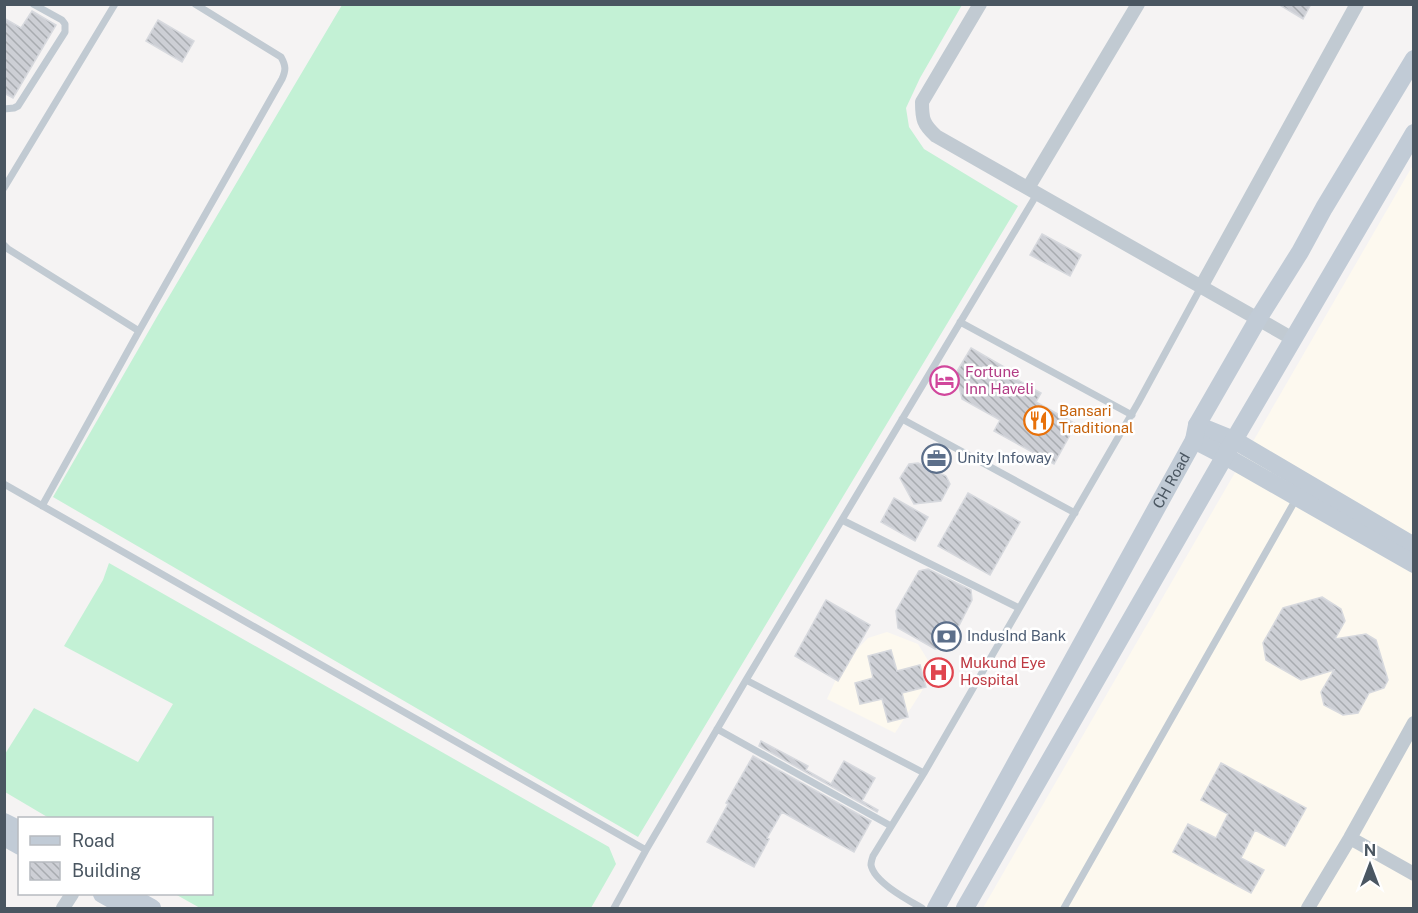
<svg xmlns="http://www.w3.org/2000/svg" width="1418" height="913" font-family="'Public Sans',sans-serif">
  <defs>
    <pattern id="building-back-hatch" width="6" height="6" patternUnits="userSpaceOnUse" patternTransform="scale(1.5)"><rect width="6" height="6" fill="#cdcfd5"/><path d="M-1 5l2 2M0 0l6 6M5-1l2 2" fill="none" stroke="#a8abb0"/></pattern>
  </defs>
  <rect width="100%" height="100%" fill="#f5f3f3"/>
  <path fill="#fdf9ef" d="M1413 165V908H983Z
    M887 632 918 644 932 667 925 686 895 733 827 699 842 666 856 650 868 638Z"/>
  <path fill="#c3f1d5" d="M342 5H962L920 78 906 108 909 127 924 149 1018 206 638 837 53 497 158 315Z
    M109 563 609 847 616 864 591 908H200L175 894H212V818H49L5 792V754L34 708 138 762 173 704 64 646 103 580Z"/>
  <path fill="url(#building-back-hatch)" stroke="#d7d9de" stroke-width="1.5" d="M1278 4H1311L1303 19Z
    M32 11 56 25 13 98 4 93V18L21 28Z
    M158 20 194 41 182 62 146 41Z
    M1042 234 1081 255 1070 276 1030 255Z
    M971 348 1013 372 1011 376 1041 393 1036 402 1076 424 1054 464 994 431 1000 420 962 399 956 373Z
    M918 463 946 476 950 484 941 501 914 504 900 478 909 464Z
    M968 493 1020 522 990 575 938 546Z
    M894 498 928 517 915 541 881 522Z
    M928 569 971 590 972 600 948 647 935 649 898 628 896 611 919 571Z
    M1322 597 1341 609 1345 621 1335 639 1366 634 1376 640 1388 680 1384 688 1369 693 1358 713 1343 715 1324 705 1321 692 1334 670 1301 680 1266 660 1263 643 1283 608Z
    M826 600 870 625 838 681 795 656Z
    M891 650 897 671 920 665 926 687 902 693 908 717 888 722 882 699 860 704 855 683 873 678 868 656Z
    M761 741 808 766 806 770 831 784 844 761 875 778 862 801 878 810 877 812 759 746Z
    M753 756 871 821 854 852 782 812 767 838 769 839 754 867 707 842 728 804 726 803Z
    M1221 763 1306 808 1285 846 1255 830 1241 858 1264 870 1251 893 1173 852 1188 824 1216 838 1228 814 1201 800Z"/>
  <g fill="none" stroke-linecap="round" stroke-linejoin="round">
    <path stroke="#c1cad2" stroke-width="7" d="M4 109 14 108 18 106 65 32V24L62 20 33 4
      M4 188 115 4
      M4 245 8 249 139 331 42 506
      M960 322 1132 415
      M139 331 282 79C286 70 286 66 281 57L195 4
      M902 419 1075 513
      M4 484 646 850 614 908
      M842 520 1019 608
      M746 680 924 773
      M717 729 891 826
      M646 850 746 680 1037 194
      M922 908C908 900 874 882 871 865 871 862 872 859 873 856L924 773 1138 403 1201 287
      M1064 908 1296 499"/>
    <path stroke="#c1cad2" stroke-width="14" d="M980 4 922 102C922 119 923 124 936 136L1293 339
      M1028 188 1138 4
      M1201 287 1357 4
      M1350 838 1414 874
      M63 908 72 894
      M1308 908 1350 838 1414 723"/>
    <g stroke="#c1cbd6" stroke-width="18">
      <path d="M1197 425 1234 440 1414 546"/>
      <path d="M1194 440 1225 456 1414 564"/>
      <path d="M4 822 20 830"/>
      <path d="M4 837 20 846"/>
      <path d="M102 894 127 908"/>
      <path d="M127 894 152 908"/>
      <path id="s1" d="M936 908 1194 440 1197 425 1258 319 1300 252 1324 208 1414 59"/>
      <path d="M965 908 1234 440 1414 133"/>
    </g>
  </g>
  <defs>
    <symbol id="hotel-ring" viewBox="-11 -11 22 22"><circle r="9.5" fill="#fff" stroke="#d1479c" stroke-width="1.5"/><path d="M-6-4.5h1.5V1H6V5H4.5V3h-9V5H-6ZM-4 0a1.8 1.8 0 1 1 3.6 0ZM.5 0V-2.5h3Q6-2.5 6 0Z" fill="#d1479c"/></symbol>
    <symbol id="restaurant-ring" viewBox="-11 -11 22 22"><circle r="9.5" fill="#fff" stroke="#e8710a" stroke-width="1.5"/><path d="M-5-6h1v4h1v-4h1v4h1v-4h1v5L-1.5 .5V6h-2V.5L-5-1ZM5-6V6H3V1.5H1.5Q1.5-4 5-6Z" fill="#e8710a"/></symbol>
    <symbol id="office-ring" viewBox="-11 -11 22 22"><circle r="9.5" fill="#fff" stroke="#5c6f8a" stroke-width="1.5"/><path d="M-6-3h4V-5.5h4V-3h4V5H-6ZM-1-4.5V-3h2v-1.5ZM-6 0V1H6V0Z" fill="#5c6f8a"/></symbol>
    <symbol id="bank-ring" viewBox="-11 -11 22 22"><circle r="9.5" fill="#fff" stroke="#5c6f8a" stroke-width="1.5"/><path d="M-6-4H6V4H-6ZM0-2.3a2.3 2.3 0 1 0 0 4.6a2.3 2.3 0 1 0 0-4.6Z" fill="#5c6f8a"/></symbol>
    <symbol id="hospital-ring" viewBox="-11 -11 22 22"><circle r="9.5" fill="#fff" stroke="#e0444e" stroke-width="1.5"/><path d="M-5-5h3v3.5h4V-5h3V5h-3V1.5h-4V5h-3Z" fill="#e0444e"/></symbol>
  </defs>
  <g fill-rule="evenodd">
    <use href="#hotel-ring" x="928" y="364" width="33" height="33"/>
    <use href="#restaurant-ring" x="1022" y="404" width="33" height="33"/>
    <use href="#office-ring" x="920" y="442" width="33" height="33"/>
    <use href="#bank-ring" x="930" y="620" width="33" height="33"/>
    <use href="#hospital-ring" x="922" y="656" width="33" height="33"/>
  </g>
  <g text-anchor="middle" stroke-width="5" stroke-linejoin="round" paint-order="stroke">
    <g font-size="15" fill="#b23c85" stroke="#fff" text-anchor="start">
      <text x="965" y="377">Fortune<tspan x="965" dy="17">Inn Haveli</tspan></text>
    </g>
    <g font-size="15" fill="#c56008" stroke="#fff" text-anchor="start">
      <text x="1059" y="416">Bansari<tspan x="1059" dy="17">Traditional</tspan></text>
    </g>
    <g font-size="15" fill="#4e5e75" stroke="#fff" text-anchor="start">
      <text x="957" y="463">Unity Infoway</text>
      <text x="967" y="641">IndusInd Bank</text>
    </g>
    <g font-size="15" fill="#4a5661" stroke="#fff">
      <text dy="5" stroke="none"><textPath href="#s1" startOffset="488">CH Road</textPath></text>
    </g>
    <g font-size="15" fill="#be3a42" stroke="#fff" text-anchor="start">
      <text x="960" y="668">Mukund Eye<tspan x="960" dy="17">Hospital</tspan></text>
    </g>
  </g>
  <rect width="1418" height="913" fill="none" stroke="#4a5661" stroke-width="12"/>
  <rect x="18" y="817" width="195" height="78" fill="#ffffff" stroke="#b7bbc0" stroke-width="1.5"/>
  <rect x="30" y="836" width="30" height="9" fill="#c1cbd6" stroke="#b7bbc0" stroke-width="1.5"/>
  <text x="72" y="847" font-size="18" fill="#4a5661">Road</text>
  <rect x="30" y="862" width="30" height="18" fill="url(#building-back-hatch)" stroke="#b7bbc0" stroke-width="1.5"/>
  <text x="72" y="877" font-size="18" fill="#4a5661">Building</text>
  <g transform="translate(1370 865)" stroke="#ffffff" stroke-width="4.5" paint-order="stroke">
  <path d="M0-4.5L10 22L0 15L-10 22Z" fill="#4a5661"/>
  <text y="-9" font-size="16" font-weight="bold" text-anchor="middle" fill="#4a5661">N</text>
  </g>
</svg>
